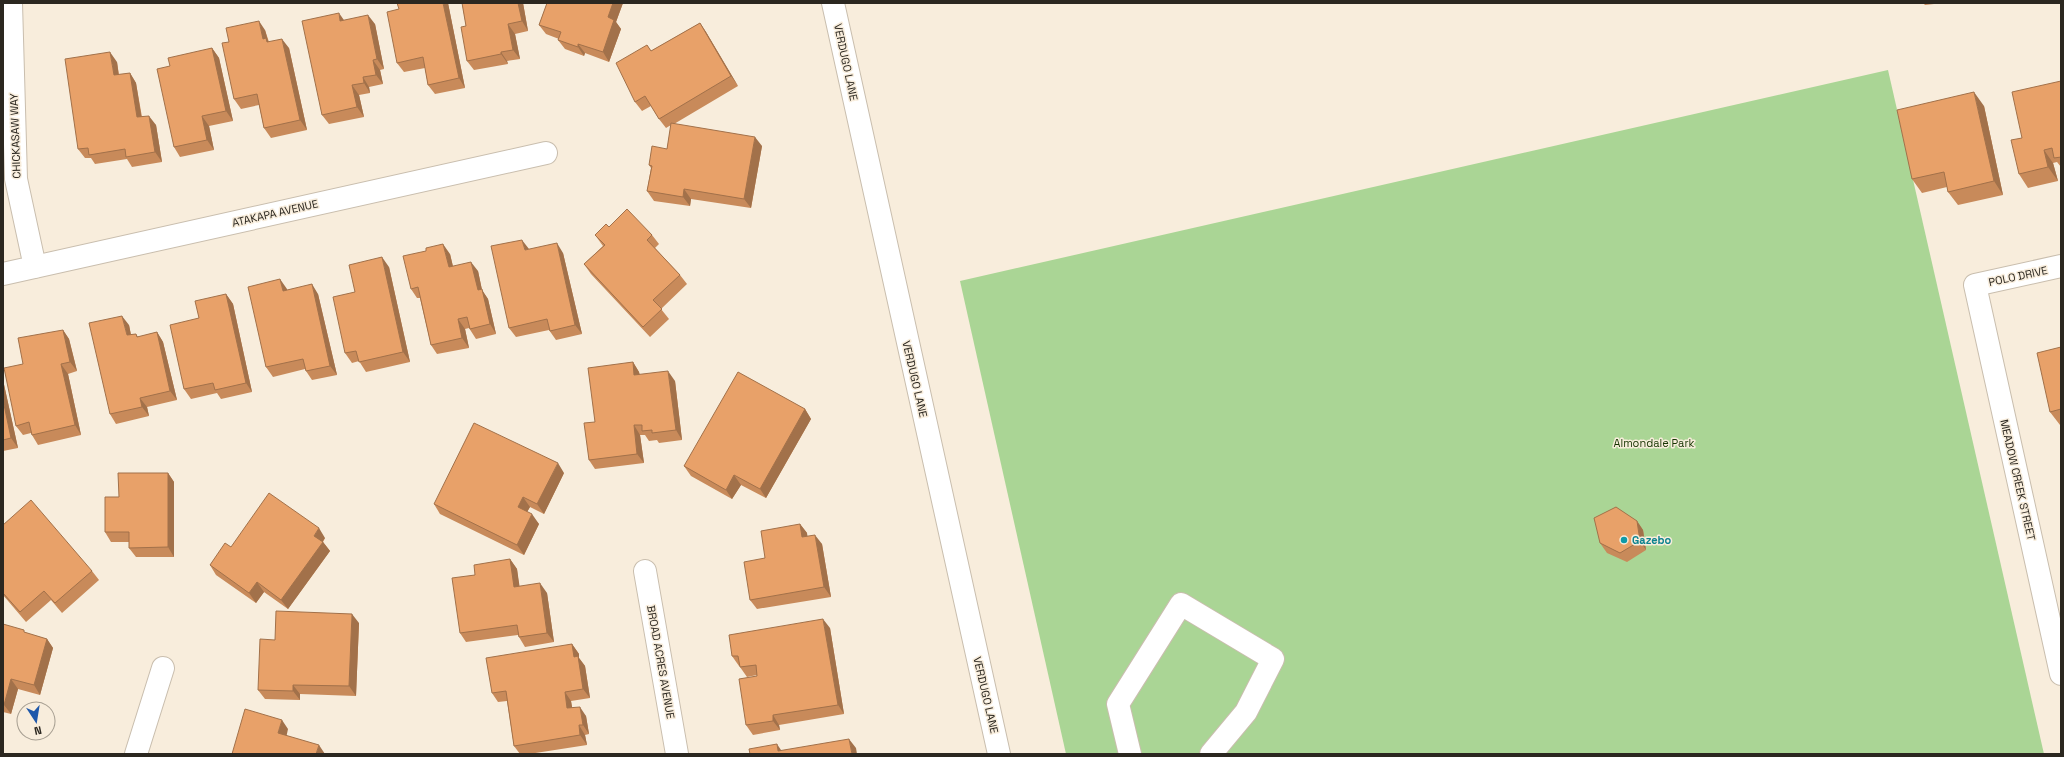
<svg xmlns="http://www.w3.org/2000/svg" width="2064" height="757" font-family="'Space Grotesk',sans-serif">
  <rect width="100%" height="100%" fill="#f8eddc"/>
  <path fill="#aad595" d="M1888 70 2044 754H1066L960 281Z"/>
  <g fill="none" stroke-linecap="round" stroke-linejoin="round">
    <defs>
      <path id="minor" d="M11 3 16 179 35 267
        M833 3 999 754
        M2061 266 1975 285 2061 674
        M3 274 546 153
        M645 571 677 754
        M136 754 163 668
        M1130 754 1118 704 1181 604 1273 659 1246 712 1211 754"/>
    </defs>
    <use href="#minor" stroke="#c9beae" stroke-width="24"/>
    <use href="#minor" stroke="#fff" stroke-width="22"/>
  </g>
  <path fill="#c88a5a" d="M448 3 465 88 435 94 428 85 425 68 404 72 397 63Z
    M462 3H523L528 31 515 34 520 59 507 61 508 64 474 70 467 61 466 26Z
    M547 3H623L616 22 621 29 609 62 585 53 584 56 565 49 558 40 559 39 546 34 539 25Z
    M1923 3H1943L1925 5Z
    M344 20 375 24 384 69 380 70 383 84 369 87 370 93 359 95 364 117 329 124 322 115Z
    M700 23 706 32 738 86 674 124 762 146 751 208 691 199 690 206 654 201 647 191 651 168 649 165 667 149 671 125 666 128 659 119 651 106 642 111 635 102 647 45 651 51Z
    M265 30 269 42 289 48 307 130 271 138 264 128 259 105 241 109 234 99 229 42Z
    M212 48 219 58 233 121 209 126 214 150 180 157 174 147 170 66Z
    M117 62 119 75 130 73 136 83 142 117 156 125 162 162 132 167 127 159 95 164 91 158H85L78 149Z
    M2061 81V167L2057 162 2053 163 2058 181 2028 188 2019 174 2022 138Z
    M1984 106 2003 195 1958 205 1948 192 1947 187 1922 193 1912 179Z
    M609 227 652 235 659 244 655 248 680 275 687 284 661 309 669 319 650 337 591 274 584 264 603 246 595 235Z
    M529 249 563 253 582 334 556 340 549 330 516 337 509 328Z
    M450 254 453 266 478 271 482 290 488 299 496 334 476 339 469 328 465 329 469 348 437 354 431 345 420 298H417L411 289Z
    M389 267 410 362 366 372 359 361 352 363 345 353 355 292Z
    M287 289V290L318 294 337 375 312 380 306 371 305 369 273 377 266 367Z
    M226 294 233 304 252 392 221 399 217 393 191 399 184 389 199 318Z
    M129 325 131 335 136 334 138 337 157 332 163 342 177 400 147 407 149 416 116 424 110 414Z
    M63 330 69 339 77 371 68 374 81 435 38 445 32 435 31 433 23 435 16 426 23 364Z
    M2061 347V425H2060L2050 412Z
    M633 362 639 372 640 375 675 381 682 440 659 443 657 440 649 441 645 435H640L644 463 595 469 589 460 595 422Z
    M3 380 18 448 3 451Z
    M805 409 811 419 766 498 741 485 732 499 691 476 684 466Z
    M168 473 174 482V557H136L129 548V542H111L105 532 119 497Z
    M564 473 544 514 530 507 527 512 539 524 524 555 440 514 434 504Z
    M1637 521 1643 530 1646 550 1627 562 1607 553 1600 543Z
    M800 524 807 533V536L822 544 831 597 757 609 750 600 765 558Z
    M3 525 92 571 99 580 62 613 51 600 26 622 3 595Z
    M325 538 323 542 330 551 288 609 264 592 256 603 216 575 210 565 231 547Z
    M510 559 517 569 519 586 547 593 554 642 525 647 519 637 518 635 466 642 460 633 475 575Z
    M359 623 356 696 300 694V700L265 699 258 690 275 640Z
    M3 624 26 633 47 639 53 648 40 695 18 689 11 714 3 712Z
    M830 628 844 714 779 725 780 730 753 735 746 725 757 675 747 677 740 667V666H739L732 656Z
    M572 644 579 654V658L585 666 590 698 571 701 572 708 586 716 589 734 585 735 587 745 529 754H520L514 746 507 701 498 702 492 693Z"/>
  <path fill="#a2714a" d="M443 3H448L465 88 459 78Z
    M518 3H523L528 31 522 21Z
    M613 3H623L616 22 621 29 609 62 603 52 608 17Z
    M339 13 346 23 340 21Z
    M368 15 375 24 384 69 377 59Z
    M259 21 265 30 268 41 273 48 263 39Z
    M700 23 706 32 738 86 731 76Z
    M508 24 515 34 520 59 513 50Z
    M282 39 289 48 307 130 300 120Z
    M578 44 585 53 584 56 578 47Z
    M212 48 219 58 233 121 226 111Z
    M110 52 117 62 120 85 114 75Z
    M501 52 507 61 508 64 501 54Z
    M373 60 380 70 383 84 376 75Z
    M130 73 136 83 143 127 137 117Z
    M363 77 369 87 370 93 364 83Z
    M352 85 359 95 364 117 357 107Z
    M1974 92 1984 106 2003 195 1994 181Z
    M149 116 156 125 162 162 155 152Z
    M202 116 209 126 214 150 207 140Z
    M755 137 762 146 751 208 744 199Z
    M2044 150 2053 163 2058 181 2048 167Z
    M684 189 691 199 690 206 683 197Z
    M522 240 529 249 525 250Z
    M557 243 563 253 582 334 575 325Z
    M443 244 450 254 455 276 449 267Z
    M382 257 389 267 410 362 403 352Z
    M471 262 478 271 482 290 488 299 496 334 490 324 478 290Z
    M280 279 287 289 290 301 283 291Z
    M312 284 318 294 337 375 330 366Z
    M226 294 233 304 252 392 246 383Z
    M122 316 129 325 133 345 127 335Z
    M458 319 465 329 469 348 462 338Z
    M63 330 69 339 77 371 70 362Z
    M157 332 163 342 177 400 170 391Z
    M633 362 639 372 641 385 634 375Z
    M61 364 68 374 81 435 75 425Z
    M668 371 675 381 682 440 676 430Z
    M3 380 18 448 11 438 3 400Z
    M140 398 147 407 149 416 142 407Z
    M805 409 811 419 766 498 760 489Z
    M634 425 640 435 644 463 637 454Z
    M558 463 564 473 544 514 537 504Z
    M168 473 174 482V557L168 547Z
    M734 475 741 485 732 499 726 490Z
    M523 497 530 507 524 517 518 507Z
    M532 514 539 524 524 555 517 545Z
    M1637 521 1643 530 1646 550 1640 541Z
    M800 524 807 533 809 546 802 537Z
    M319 528 325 538 320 545 314 536Z
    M815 535 822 544 831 597 824 587Z
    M323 542 330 551 288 609 281 600Z
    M510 559 517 569 521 596 514 587Z
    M257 582 264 592 256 603 249 593Z
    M540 583 547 593 554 642 547 633Z
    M352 614 359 623 356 696 349 686Z
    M823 619 830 628 844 714 838 705Z
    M47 639 53 648 40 695 34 685Z
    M572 644 579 654V658L585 666 590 698 583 689 574 657Z
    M11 679 18 689 11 714 4 705Z
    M293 685 300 694V700L293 691Z
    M565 692 571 701 574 718 567 708Z
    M580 707 586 716 589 734 583 725Z
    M773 715 779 725 780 730 773 721Z
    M282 720 288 729 285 743 278 733Z
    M579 725 585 735 587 745 580 735Z
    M849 739 856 748 857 754H852Z
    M777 744 783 753 778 751Z
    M319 745 325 754H316Z"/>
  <path fill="#e8a169" stroke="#a2714a" d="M397 3H443L459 78 428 85 423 57 397 63 387 12 399 9Z
    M462 3H518L522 21 508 24 513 50 501 52V54L467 61 461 27 466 26Z
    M547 3H613L608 17 614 20 603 52 578 44V47L558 40 561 32 539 25Z
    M339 13 340 21 368 15 377 59 373 60 376 75 363 77 364 83 352 85 357 107 322 115 302 21Z
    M259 21 263 39 266 38 267 42 282 39 300 120 264 128 257 94 234 99 222 43 229 42 226 28Z
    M700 23 731 76 659 119 645 96 635 102 616 63 647 45 651 51Z
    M212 48 226 111 202 116 207 140 174 147 157 69 170 66 168 58Z
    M110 52 114 75 130 73 137 117 149 116 155 152 126 157 125 149 89 155 88 148 78 149 65 59Z
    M2061 81V157L2054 158 2052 148 2044 150 2048 167 2019 174 2011 140 2022 138 2012 92Z
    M1974 92 1994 181 1948 192 1944 172 1912 179 1897 110Z
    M671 123 755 137 744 199 684 189 683 197 647 191 652 166 649 165 652 146 667 149Z
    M627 209 652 235 647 240 680 275 653 300 662 309 643 327 584 264 605 245 595 235 606 224 609 227Z
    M522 240 525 250 557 243 575 325 550 331 547 319 509 328 491 246Z
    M443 244 449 267 471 262 478 290 482 289 490 324 470 329 467 317 458 319 462 338 431 345 418 287 411 289 403 256 426 251V248Z
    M382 257 403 352 359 362 356 351 345 353 333 297 355 292 349 265Z
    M280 279 283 291 312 284 330 366 306 371 303 359 266 367 248 287Z
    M226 294 246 383 215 390 213 383 184 389 170 325 199 318 195 301Z
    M122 316 127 335 136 334 137 337 157 332 170 391 140 398 142 407 110 414 89 323Z
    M63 330 70 362 61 364 75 425 32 435 29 422 16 426 4 368 23 364 18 338Z
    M2061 347V409L2050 412 2037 353Z
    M633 362 634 375 668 371 676 430 652 433V430L642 431V425H634L637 454 589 460 584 423 595 422 588 368Z
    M738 372 805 409 760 489 734 475 726 490 684 466Z
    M3 400 11 438 3 440Z
    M474 423 558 463 537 504 523 497 518 507 532 514 517 545 434 504Z
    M118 473H168V547L129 548V532H105V497H119Z
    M269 493 319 528 314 536 323 542 281 600 257 582 249 593 210 565 225 543 231 547Z
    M31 500 92 571 55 603 44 591 20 612 3 593V525Z
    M1616 507 1637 521 1640 541 1620 553 1600 543 1594 518Z
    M800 524 802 537 815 535 824 587 750 600 744 562 765 558 761 531Z
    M510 559 514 587 540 583 547 633 519 637 517 625 460 633 452 578 475 575 474 565Z
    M276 611 352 614 349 686 293 685V691L258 690 260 639 275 640Z
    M823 619 838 705 773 715V721L746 725 739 679 757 676 756 665 740 667 738 656H732L729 635Z
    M3 624 24 630V632L47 639 34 685 11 679 4 705H3Z
    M572 644 574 657 578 656 583 689 565 692 567 708 580 707 583 725H579L580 735 514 746 506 691 492 693 486 658Z
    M245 709 282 720 278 733 319 745 316 754H232Z
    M849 739 852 754H750L749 749 777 744 778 751Z"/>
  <circle fill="#0f9aa8" stroke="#f8eddc" stroke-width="1.5" cx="1624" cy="540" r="4"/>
  <g text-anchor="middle" stroke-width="3" stroke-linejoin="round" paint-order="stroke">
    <g font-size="11" fill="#2b2720" stroke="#f8eddc">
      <text transform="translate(846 62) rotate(78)" y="4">VERDUGO LANE</text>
      <text transform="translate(15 136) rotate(-92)" y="4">CHICKASAW WAY</text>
      <text transform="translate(275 213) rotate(-13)" y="4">ATAKAPA AVENUE</text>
      <text transform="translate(2018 276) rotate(-12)" y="4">POLO DRIVE</text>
      <text transform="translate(915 379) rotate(77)" y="4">VERDUGO LANE</text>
      <text transform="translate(2018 480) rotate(77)" y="4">MEADOW CREEK STREET</text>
      <text transform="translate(661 662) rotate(80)" y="4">BROAD ACRES AVENUE</text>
      <text transform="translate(986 695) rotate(77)" y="4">VERDUGO LANE</text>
    </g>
    <g font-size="11" fill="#163501" stroke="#f8eddc">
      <text x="1654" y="447">Almondale Park</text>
    </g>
    <g font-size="11" font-weight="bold" fill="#0d838f" stroke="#f8eddc" text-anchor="start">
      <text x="1632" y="544">Gazebo</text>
    </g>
  </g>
  <rect width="2064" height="757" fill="none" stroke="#2b2720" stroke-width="8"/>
  <g transform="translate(36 721) rotate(168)"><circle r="19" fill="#f8eddc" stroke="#a69e91"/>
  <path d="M0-3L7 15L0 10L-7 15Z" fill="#1f58aa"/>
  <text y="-6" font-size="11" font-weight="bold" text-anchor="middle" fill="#2b2720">N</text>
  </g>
</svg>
